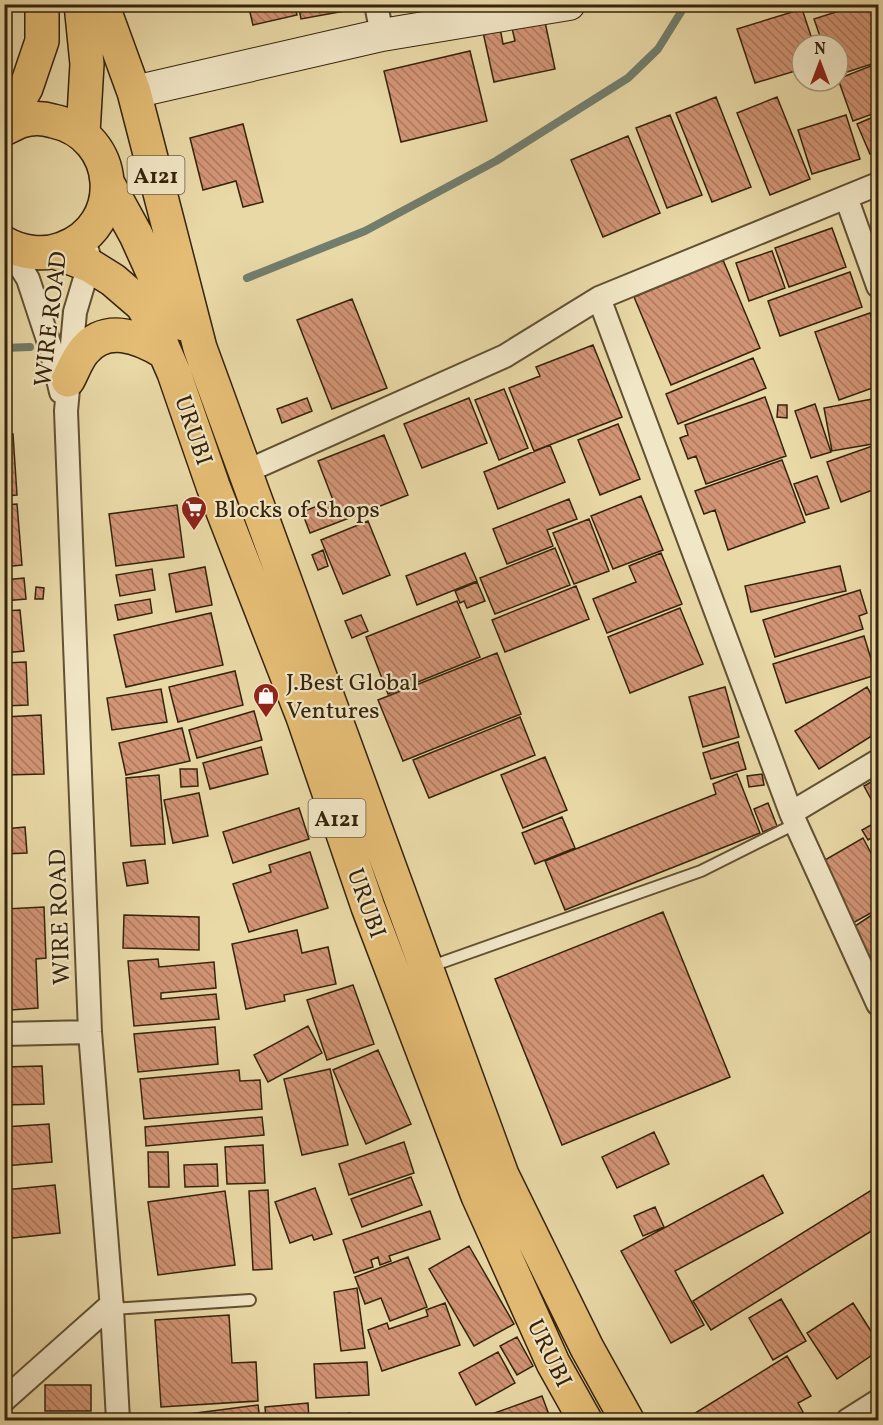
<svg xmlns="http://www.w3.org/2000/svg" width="883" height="1425" font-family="Vollkorn,serif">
  <defs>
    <pattern id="building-back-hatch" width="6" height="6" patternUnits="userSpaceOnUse" patternTransform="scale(1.5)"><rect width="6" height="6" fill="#d29475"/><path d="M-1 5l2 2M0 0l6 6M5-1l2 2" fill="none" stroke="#ab795e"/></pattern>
  </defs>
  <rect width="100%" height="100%" fill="#e9d9a7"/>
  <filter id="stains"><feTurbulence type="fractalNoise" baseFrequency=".00333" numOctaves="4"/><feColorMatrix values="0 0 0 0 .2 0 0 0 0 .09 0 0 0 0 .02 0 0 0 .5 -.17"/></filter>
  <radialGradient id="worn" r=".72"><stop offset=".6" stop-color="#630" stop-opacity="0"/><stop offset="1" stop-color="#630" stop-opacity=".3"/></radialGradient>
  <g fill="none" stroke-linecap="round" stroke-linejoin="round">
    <path stroke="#717d6d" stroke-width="8" d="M247 278 365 231 496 161 628 78 658 49 686 4
      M4 348 30 347"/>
  </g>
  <path fill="url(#building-back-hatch)" stroke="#35240b" stroke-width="1.5" d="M248 4H294L297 15 253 25Z
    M298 4H361V8L301 19Z
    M861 4H878V62L838 75V45H823L814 19Z
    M802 9 814 45H802V69L755 83 737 29Z
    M545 22 555 69 494 82 483 32 500 28 503 44 515 41 512 28Z
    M470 51 487 121 401 142 384 71Z
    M878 63V112L853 121 838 79Z
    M716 97 751 187 712 202 676 113Z
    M777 97 810 179 770 195 737 113Z
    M670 115 702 195 667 208 636 128Z
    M846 115 860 159 812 174 798 130Z
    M878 115V151L870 154 857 124Z
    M243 124 263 202 243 207 236 181 203 190 190 138Z
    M628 136 660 213 603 237 571 160Z
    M832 228 846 267 789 287 775 248Z
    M772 251 785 288 749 301 736 263Z
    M723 260 760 348 671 385 634 297Z
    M850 272 862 307 780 336 768 301Z
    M352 299 387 388 332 409 297 320Z
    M870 313 878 335V386L839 400 815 332Z
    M593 345 622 417 534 451 509 388 540 376 536 367Z
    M753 358 766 388 678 424 666 394Z
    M504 389 528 448 499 460 475 400Z
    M765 397 786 456 706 484 696 456 688 459 680 438 688 435 685 425Z
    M307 398 312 411 282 423 277 409Z
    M469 398 487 443 422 468 404 424Z
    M878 398V443L832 451 824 408Z
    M815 404 831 452 811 458 795 411Z
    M778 405H787V418L777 417Z
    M618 424 640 479 600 495 578 440Z
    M13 434 17 495 4 496V435Z
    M384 435 408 495 370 510 371 514 359 518 357 515 310 533 302 512 333 500 318 461Z
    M878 444V488L841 502 827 462Z
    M550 445 565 482 498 509 484 472Z
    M782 460 805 522 728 550 715 510 704 514 695 491Z
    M817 476 829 508 806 515 794 484Z
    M641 496 663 550 613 569 591 516Z
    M569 499 577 519 547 530 553 546 507 564 493 529Z
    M17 504 22 565 4 567V505Z
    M177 505 184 557 116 566 109 514Z
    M589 519 609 571 574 584 553 533Z
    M368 521 390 575 343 594 321 540Z
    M555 548 570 585 495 614 480 578Z
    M323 550 328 566 318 570 312 555Z
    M465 553 477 581 417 605 406 576Z
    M661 553 682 604 607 633 593 599 636 582 629 566Z
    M840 566 846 591 751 612 745 586Z
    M205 567 212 605 176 612 169 574Z
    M152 569 155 590 120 596 116 575Z
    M24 578 26 599 4 601V580Z
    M477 582 485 601 467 608 464 601 460 603 455 591Z
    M576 586 589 619 505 652 492 620Z
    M36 587 44 588 43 599H35Z
    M860 590 867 613 859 616 863 629 775 657 763 620Z
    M150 599 152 613 118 620 115 605Z
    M457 601 480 657 388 694 366 637Z
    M680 608 703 664 630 693 608 637Z
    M20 610 24 651 4 653V611Z
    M211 613 223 665 126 687 114 635Z
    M361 615 368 631 352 638 345 621Z
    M864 636 876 675 786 703 773 664Z
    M497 653 521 714 403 761 378 700Z
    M26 662 28 705 4 706V663Z
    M235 671 243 705 178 722 169 687Z
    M725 687 739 737 703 747 689 697Z
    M867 687 878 706V732L819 769 795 731Z
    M161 689 167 722 112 730 107 698Z
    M254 711 262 740 197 758 189 730Z
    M41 715 44 774 4 775V717Z
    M520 717 535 755 429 798 413 760Z
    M182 728 190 761 126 775 119 743Z
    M738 742 746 769 711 779 703 753Z
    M261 747 268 774 210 789 203 763Z
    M545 757 567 810 523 828 501 775Z
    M180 769H197L198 786 181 787Z
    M737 774 760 833 565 910 545 861 716 794 713 784Z
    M762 774 764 785 749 787 747 776Z
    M159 775 165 844 131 846 126 778Z
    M878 778V812L864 786Z
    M199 793 208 836 173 843 164 800Z
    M768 803 777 826 763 832 754 809Z
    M299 808 309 839 233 863 223 832Z
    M562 817 575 848 535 864 522 833Z
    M878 821V834L868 840 862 830Z
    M25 827 27 853 4 854V829Z
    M863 838 878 866V909L853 923 818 864Z
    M310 852 328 908 249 932 233 884 271 872 269 865Z
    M145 860 148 883 127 886 123 863Z
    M4 904 5 909 44 907 46 958 36 959 38 1008 11 1010 8 961H4Z
    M878 911V969L852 928Z
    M663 912 730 1077 562 1145 495 979Z
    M124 915 199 917V950L123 948Z
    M297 930 302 953 328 947 336 984 284 995 285 1001 246 1009 232 944Z
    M158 959 159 967 214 962 216 988 161 993V999L216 994 219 1019 134 1026 128 961Z
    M353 985 374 1044 327 1060 307 1000Z
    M308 1026 322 1053 268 1082 254 1055Z
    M215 1027 218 1064 138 1072 134 1034Z
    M378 1050 411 1124 366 1144 333 1070Z
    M42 1066 44 1104 4 1105V1067Z
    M330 1069 348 1145 302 1155 284 1079Z
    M239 1070 240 1081 260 1080 262 1109 144 1119 140 1079Z
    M262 1117 264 1135 146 1146 145 1127Z
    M49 1124 52 1162 4 1166V1127Z
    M654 1132 669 1164 617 1188 602 1157Z
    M404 1142 414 1173 349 1195 339 1164Z
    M263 1145 265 1183 227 1184 225 1147Z
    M148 1152H168L169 1187H149Z
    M217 1164 218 1186 185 1187 184 1165Z
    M763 1175 783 1213 675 1271 704 1325 671 1343 621 1251Z
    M411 1177 422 1205 362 1227 351 1199Z
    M55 1185 60 1233 4 1239V1190Z
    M878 1186V1227L711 1330 693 1301Z
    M315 1188 332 1234 314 1240 312 1235 290 1243 275 1202Z
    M268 1190 272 1269 253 1270 249 1191Z
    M225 1191 235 1265 158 1275 148 1202Z
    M655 1207 664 1227 643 1236 634 1216Z
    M430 1211 440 1239 389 1256 391 1261 380 1265 378 1257 371 1260 373 1267 354 1273 343 1240Z
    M469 1246 514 1324 474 1346 429 1269Z
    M408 1257 427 1307 390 1321 381 1298 365 1304 355 1277Z
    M357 1288 365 1348 341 1351 334 1292Z
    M781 1299 806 1341 773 1360 749 1318Z
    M445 1303 460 1345 382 1371 368 1330 387 1323 389 1329 428 1316 426 1310Z
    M853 1303 878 1342V1351L837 1379 807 1333Z
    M229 1315 232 1363 256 1362 258 1401 161 1407 155 1320Z
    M517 1337 533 1366 517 1375 500 1346Z
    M498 1352 515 1383 476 1405 459 1373Z
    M787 1356 811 1396 798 1403 803 1412 789 1420H684Z
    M367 1362 369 1395 316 1398 314 1364Z
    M45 1385H91V1411H45Z
    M542 1396 551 1420H475Z
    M308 1403 309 1420H266L265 1407Z
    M258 1405 260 1420H150V1419Z
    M350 1413 351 1420H315L314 1419Z
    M78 1418V1420H4Z"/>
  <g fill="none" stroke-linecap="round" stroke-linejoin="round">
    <defs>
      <path id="lane" d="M429 967 701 871 795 824
        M112 1309 250 1300"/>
      <path id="street" d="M376 4 382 35
        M846 197 878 286
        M7 245 28 279 50 346 61 392
        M88 253 89 265 75 312 66 411 90 1032 112 1309 118 1420
        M599 298 791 813 878 1004
        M245 472 505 356 599 298 878 184
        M791 813 878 761
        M4 1034 90 1032
        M4 1400 112 1304
        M848 1420 878 1401"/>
      <path id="secondary" d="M134 92 382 35 569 4"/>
      <path id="highway" d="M81 4 87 64 83 133
        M102 4 134 92 200 348 502 1175 587 1348 627 1420
        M4 127 26 88 42 41V4
        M4 129C10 126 16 123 21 121 31 118 43 118 53 121 120 135 127 226 62 249 44 256 21 253 4 243
        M108 184 136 235 155 277 184 324
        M55 252 89 265 113 280 142 305 150 318 174 373 213 486 303 717 368 907 478 1196 553 1363 585 1420
        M68 380C73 371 77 359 84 351 106 324 139 337 164 352"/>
    </defs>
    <use href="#lane" stroke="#625132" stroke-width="14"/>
    <use href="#street" stroke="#625132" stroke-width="26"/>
    <use href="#secondary" stroke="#35240b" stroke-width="34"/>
    <use href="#highway" stroke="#35240b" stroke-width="36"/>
    <use href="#lane" stroke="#f1e6c6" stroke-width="10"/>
    <use href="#street" stroke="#f1e6c6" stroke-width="22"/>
    <use href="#secondary" stroke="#f1e6c6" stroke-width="32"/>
    <use href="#highway" stroke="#e4bc74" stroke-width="33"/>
  </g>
  <defs>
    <symbol id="supermarket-pin" viewBox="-11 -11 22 30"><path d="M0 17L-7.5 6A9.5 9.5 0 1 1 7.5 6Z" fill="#8f2418" stroke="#f1e6c6"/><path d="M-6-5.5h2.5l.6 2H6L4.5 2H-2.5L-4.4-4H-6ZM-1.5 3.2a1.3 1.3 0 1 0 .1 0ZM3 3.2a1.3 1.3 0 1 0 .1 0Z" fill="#fff"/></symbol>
    <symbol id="shop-pin" viewBox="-11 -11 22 30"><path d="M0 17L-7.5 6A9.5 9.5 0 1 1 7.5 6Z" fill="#8f2418" stroke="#f1e6c6"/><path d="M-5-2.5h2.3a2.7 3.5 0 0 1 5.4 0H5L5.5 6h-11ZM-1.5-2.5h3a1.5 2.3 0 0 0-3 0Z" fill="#fff"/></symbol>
  </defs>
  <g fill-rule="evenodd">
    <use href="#supermarket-pin" x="179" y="494" width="30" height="40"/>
    <use href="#shop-pin" x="251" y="681" width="30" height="40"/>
  </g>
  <g text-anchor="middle" stroke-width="4.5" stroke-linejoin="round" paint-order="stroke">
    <g fill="#f1e6c6" stroke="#6d5e43" stroke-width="1.5">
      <rect x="127.5" y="156" width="57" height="38" rx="4.5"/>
      <rect x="308.5" y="799" width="57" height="38" rx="4.5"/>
    </g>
    <g font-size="22" font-weight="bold" fill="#35240b">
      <text x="156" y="183">A121</text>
      <text x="337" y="826">A121</text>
    </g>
    <g font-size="24" fill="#35240b" stroke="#f1e6c6">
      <text transform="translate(50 319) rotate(-83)" y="8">WIRE ROAD</text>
      <text transform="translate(194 430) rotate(71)" y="8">URUBI</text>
      <text transform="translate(367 903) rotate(70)" y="8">URUBI</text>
      <text transform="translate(59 917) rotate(-92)" y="8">WIRE ROAD</text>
      <text transform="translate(550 1353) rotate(64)" y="8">URUBI</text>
    </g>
    <g font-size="24" fill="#35240b" stroke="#f1e6c6" text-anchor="start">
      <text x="214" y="517">Blocks of Shops</text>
      <text x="286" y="690">J.Best Global<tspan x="286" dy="28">Ventures</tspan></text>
    </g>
  </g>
  <rect width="883" height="1425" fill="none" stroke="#e9d9a7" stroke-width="24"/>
  <rect x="6" y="6" width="871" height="1413" fill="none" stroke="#35240b" stroke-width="3"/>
  <rect x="12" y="12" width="859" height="1401" fill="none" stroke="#35240b" stroke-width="1.5"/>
  <g transform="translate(820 63)"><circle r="28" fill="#f1e6c6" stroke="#a6987b" stroke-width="1.5"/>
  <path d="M0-4.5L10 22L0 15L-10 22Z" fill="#8f2418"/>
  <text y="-9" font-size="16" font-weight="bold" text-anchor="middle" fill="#35240b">N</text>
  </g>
  <rect width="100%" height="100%" filter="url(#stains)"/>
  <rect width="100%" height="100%" fill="url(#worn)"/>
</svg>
